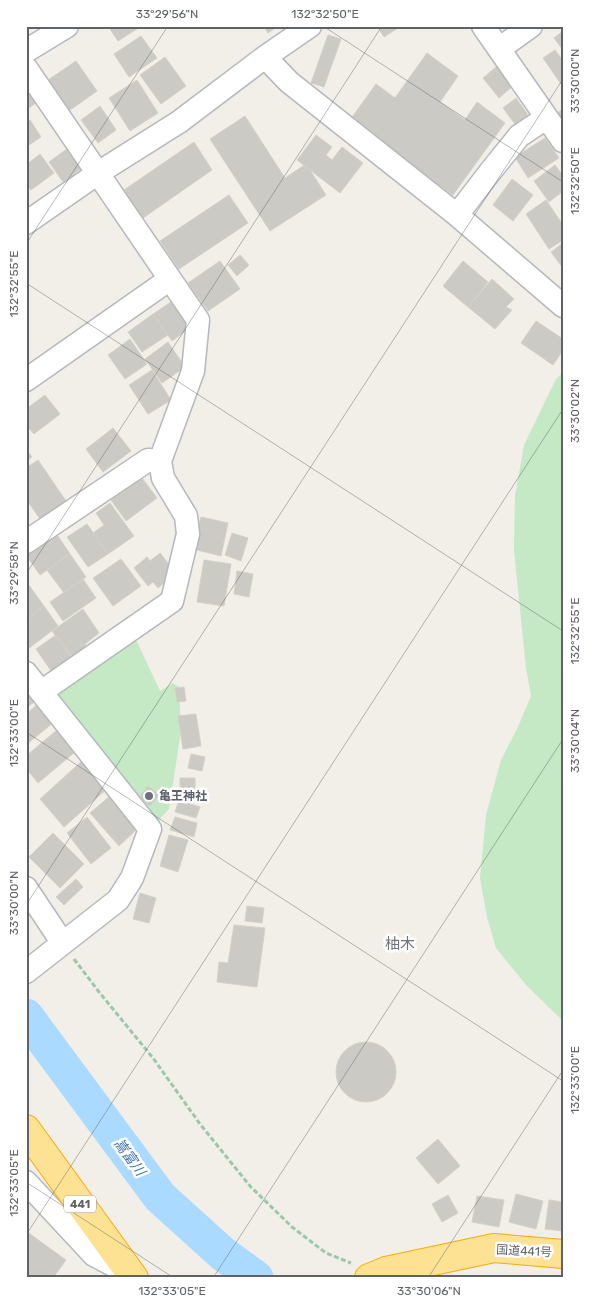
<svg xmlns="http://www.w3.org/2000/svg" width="589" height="1304" font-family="Rubik,'Noto Sans JP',sans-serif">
  <rect width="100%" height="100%" fill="#f1efe8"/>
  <path fill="#c5e8c5" d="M563 373V1021L527 986 496 948 487 917 480 878 486 815 501 760 517 729 531 696 526 668 514 550 515 496 524 445 556 379Z
    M131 629 160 691 173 683 179 687 181 731 169 809 150 829 41 692Z"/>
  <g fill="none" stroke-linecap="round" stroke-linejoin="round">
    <path stroke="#aadaff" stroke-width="35" d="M26 1016 160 1197 223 1254 256 1278"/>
  </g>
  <path fill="#cccac5" stroke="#d6d1c6" d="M108 26H139L140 27 118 41Z
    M264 26H278L268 33Z
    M377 26H401L384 37Z
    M563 31V50L554 38Z
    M328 35 341 39 324 87 311 83Z
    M141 36 157 58 129 77 114 54Z
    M555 50 563 61V83L561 84 543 58Z
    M427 53 458 76 440 102 465 120 477 102 505 123 453 195 350 120 376 84 395 98Z
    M165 57 186 86 161 104 140 75Z
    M76 61 97 91 66 113 45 82Z
    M497 66 513 86 499 98 483 78Z
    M137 80 158 113 130 131 109 98Z
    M26 82 40 100 26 110Z
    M516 98 528 115 515 124 503 108Z
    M100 106 116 130 98 143 81 120Z
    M563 109V130L553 116Z
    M245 116 285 178 306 164 326 195 270 231 210 139Z
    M30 120 41 137 26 147V122Z
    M316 135 332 147 326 155 332 160 342 147 363 163 340 193 297 160Z
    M545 138 559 158 528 178 515 157Z
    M194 142 212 170 143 218 124 190Z
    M68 148 82 168 63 182 49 162Z
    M40 154 54 173 31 190 26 183V165Z
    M555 165 563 176V191L549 202 534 181Z
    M512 179 533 195 513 221 493 205Z
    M229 195 248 223 179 269 160 241Z
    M546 200 563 225V240L549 249 526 214Z
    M563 243V268L551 252Z
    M240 255 249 265 237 276 228 265Z
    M220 261 240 289 208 311 188 283Z
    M463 261 488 282 468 307 443 286Z
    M492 279 514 299 506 307 512 310 495 329 468 307Z
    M171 302 191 327 172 341 153 314Z
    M153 314 168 335 142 352 128 332Z
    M536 321 563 339V350L553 365 521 343Z
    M130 339 147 364 125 379 108 355Z
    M168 342 185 367 162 383 145 359Z
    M152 370 171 400 148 414 129 385Z
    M45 395 60 414 34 434 26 425V409Z
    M113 428 131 451 103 472 86 449Z
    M26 449 32 457 26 461Z
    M38 460 66 501 40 519 26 499V468Z
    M142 478 157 498 126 521 111 500Z
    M110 503 134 536 108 554 93 533 104 525 96 513Z
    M201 517 228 523 221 556 193 549Z
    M87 524 108 554 88 567 67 537Z
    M56 533 70 554 40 575 26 555Z
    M232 533 248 538 241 561 225 555Z
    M160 553 176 573 158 588 153 582 148 586 134 568 147 557 150 561Z
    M70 554 86 577 64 593 47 570Z
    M121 559 141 586 113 606 93 578Z
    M204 560 231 564 224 606 197 602Z
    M237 571 253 574 249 597 234 594Z
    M83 579 96 598 63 621 50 602Z
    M28 584 44 606 26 620V585Z
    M44 606 58 626 28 649 26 647V620Z
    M83 609 99 633 85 644 88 649 74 660 52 631Z
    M56 635 74 660 54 675 36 649Z
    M26 686 37 700 26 708Z
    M184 687 186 701 177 702 175 688Z
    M39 703 54 722 26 745V714Z
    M196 714 201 746 183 749 178 716Z
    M57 730 75 752 38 783 26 768V756Z
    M191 754 205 757 202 771 188 768Z
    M83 760 108 788 64 827 40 799Z
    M180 778H195V790H180Z
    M148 786 159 795 150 806 139 797Z
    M109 797 137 829 119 846 90 813Z
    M179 800 200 807 196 818 175 812Z
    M87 817 111 848 91 864 67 833Z
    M175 817 197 823 194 837 170 830Z
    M53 833 84 864 60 888 29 857Z
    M169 835 188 840 178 872 160 866Z
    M76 879 83 887 64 905 56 897Z
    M140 893 156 898 149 923 133 919Z
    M247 906 264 908 262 923 245 921Z
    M234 925 265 928 257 987 217 982 219 962 228 963Z
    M336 1072a30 30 0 1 1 60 0a30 30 0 1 1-60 0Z
    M438 1139 460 1166 438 1184 416 1158Z
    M516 1194 543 1201 536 1229 509 1222Z
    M448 1195 458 1213 442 1222 432 1204Z
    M477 1196 504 1200 499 1227 472 1222Z
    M549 1200 563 1202V1231L545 1229Z
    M26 1231 66 1260 53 1278H26Z"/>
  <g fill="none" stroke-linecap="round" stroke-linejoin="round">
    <defs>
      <path id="minor" d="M483 26 563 141
        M499 49 531 26
        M26 51 67 26
        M265 57 289 82 457 215 563 306
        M26 68 170 279 26 380
        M457 215 490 172 519 136 546 118
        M26 223 98 173 179 122 265 57 310 26
        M26 542 148 460 160 461 193 371 198 320 170 279
        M26 673 150 829 132 878 118 900 26 972
        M41 692 172 601 188 534 186 516 163 478 160 461
        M26 888 62 942
        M26 1182 94 1255 113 1265 123 1263"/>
      <path id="highway" d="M26 1129 134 1278
        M369 1278 386 1271 494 1248 563 1254"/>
    </defs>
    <use href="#minor" stroke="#b5b8bc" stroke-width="25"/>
    <use href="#highway" stroke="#f9ab00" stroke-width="30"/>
    <path stroke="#9cc7a9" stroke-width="3" stroke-dasharray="5 2.5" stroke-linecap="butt" d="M74 959 99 992 153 1058 200 1124 250 1186 292 1227 326 1253 351 1263"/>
    <use href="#minor" stroke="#fff" stroke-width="22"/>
    <use href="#highway" stroke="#fde293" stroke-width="28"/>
  </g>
  <path fill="none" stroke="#5f6368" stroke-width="1" stroke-opacity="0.45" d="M323 26 563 182M26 244 168 26M26 283 563 631M26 574 382 26M26 732 563 1081M26 905 563 79M26 1182 174 1278M26 1235 563 409M213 1278 563 739M428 1278 563 1070"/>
  <circle fill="#6b7280" stroke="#fff" stroke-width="2" cx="149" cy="796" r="5"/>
  <g text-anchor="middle" stroke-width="5" stroke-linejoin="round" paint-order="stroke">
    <rect fill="#fff" stroke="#8f9295" stroke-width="1" x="64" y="1195.5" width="32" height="17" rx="4"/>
    <g font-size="11" font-weight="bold" fill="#5f6368">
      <text x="80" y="1208">441</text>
    </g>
    <g font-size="12" font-weight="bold" fill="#5b616d" stroke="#fff" text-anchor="start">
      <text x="159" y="800">亀王神社</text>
    </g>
    <g font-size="12" fill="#5f6368" stroke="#fff">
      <text transform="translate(524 1251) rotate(3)" y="4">国道441号</text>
    </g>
    <g font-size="14" font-style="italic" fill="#4174aa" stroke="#fff">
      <text transform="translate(130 1157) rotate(54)" y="5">嵩富川</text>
    </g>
    <g font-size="15" fill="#70757a" stroke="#fff">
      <text x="400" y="949">柚木</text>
    </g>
  </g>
  <rect width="589" height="1304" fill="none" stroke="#ffffff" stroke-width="55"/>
  <rect x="28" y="28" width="534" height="1248" fill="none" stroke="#5f6368" stroke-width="2"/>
  <g font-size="12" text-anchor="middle" fill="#5f6368">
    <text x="167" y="18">33°29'56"N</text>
    <text x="325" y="18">132°32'50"E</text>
    <text transform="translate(575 81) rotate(-90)" y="4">33°30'00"N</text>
    <text transform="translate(575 181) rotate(-90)" y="4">132°32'50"E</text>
    <text transform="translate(14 284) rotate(-90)" y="4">132°32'55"E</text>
    <text transform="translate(575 411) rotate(-90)" y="4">33°30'02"N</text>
    <text transform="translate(14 573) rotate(-90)" y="4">33°29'58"N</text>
    <text transform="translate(575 631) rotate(-90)" y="4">132°32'55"E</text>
    <text transform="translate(14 733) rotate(-90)" y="4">132°33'00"E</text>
    <text transform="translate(575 741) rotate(-90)" y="4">33°30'04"N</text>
    <text transform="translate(14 903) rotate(-90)" y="4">33°30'00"N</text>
    <text transform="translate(575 1080) rotate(-90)" y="4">132°33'00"E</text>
    <text transform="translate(14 1183) rotate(-90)" y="4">132°33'05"E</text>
    <text x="172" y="1295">132°33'05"E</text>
    <text x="429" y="1295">33°30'06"N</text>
  </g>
</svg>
